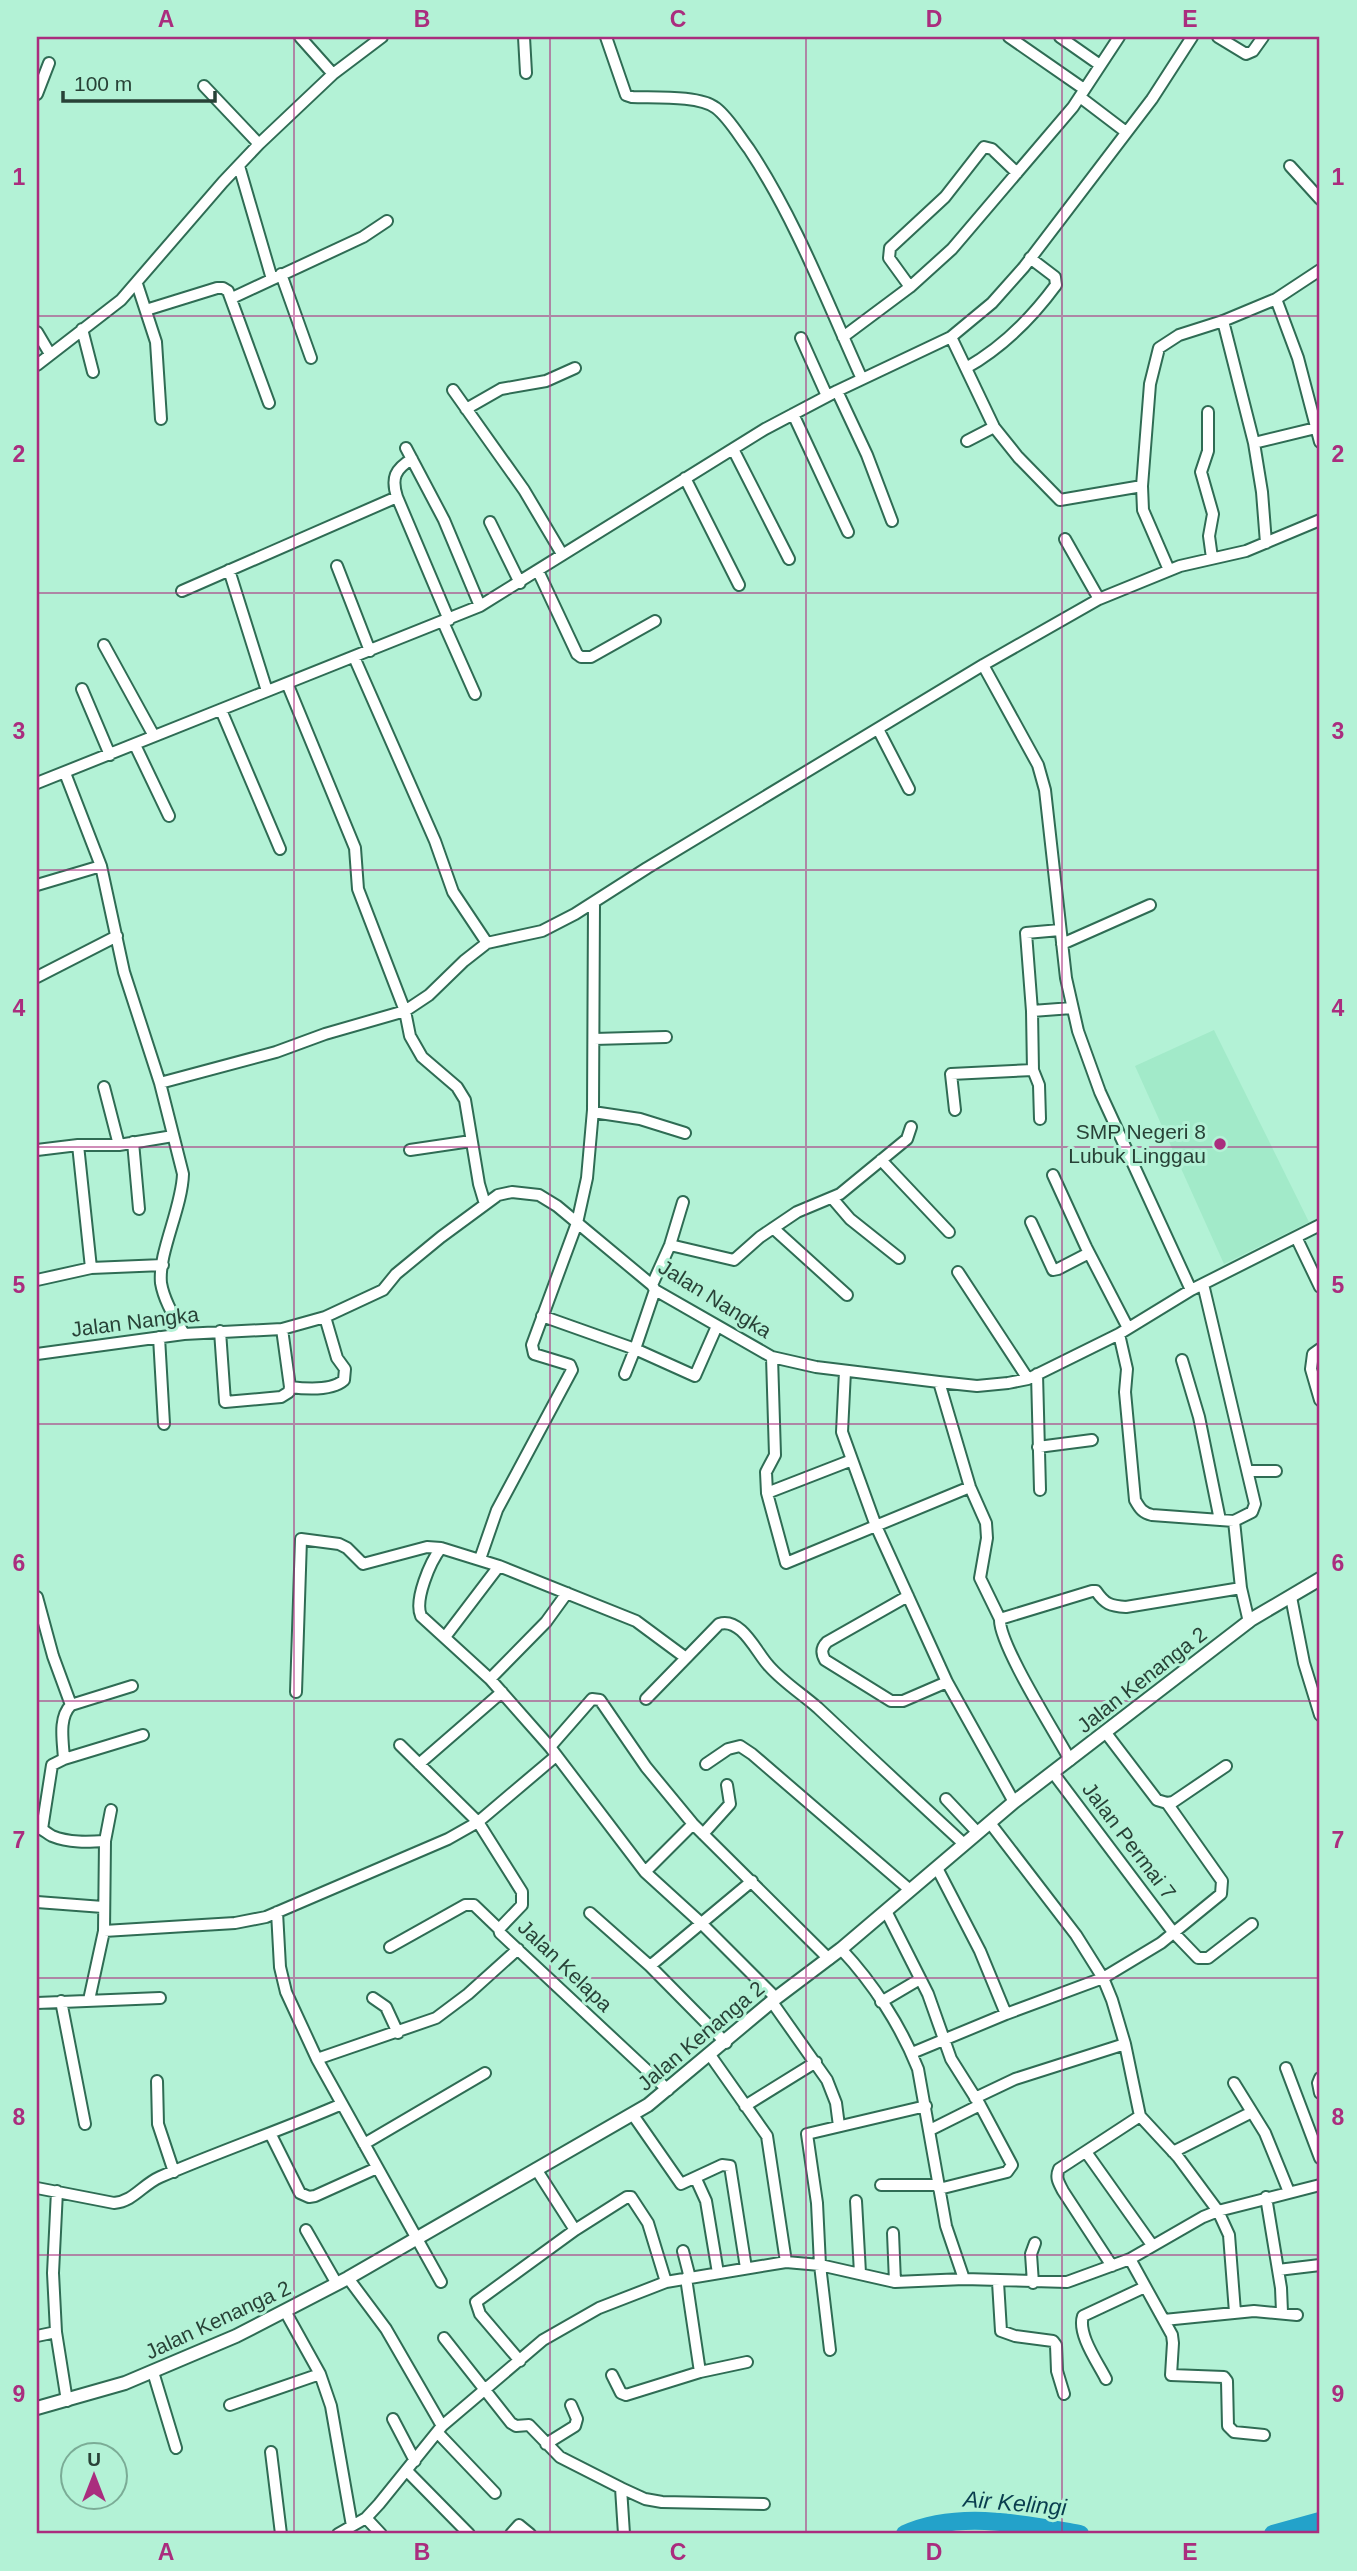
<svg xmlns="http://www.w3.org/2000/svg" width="1357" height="2571" font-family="Helvetica,sans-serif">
  <rect width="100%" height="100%" fill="#b3f2d6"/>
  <path fill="#a2eac9" d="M1214 1030 1309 1222 1224 1264 1135 1066Z"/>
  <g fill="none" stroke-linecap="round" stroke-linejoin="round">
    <path stroke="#23a2ca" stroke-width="18" d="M905 2534C958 2510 1023 2524 1080 2534
      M1273 2534 1320 2521"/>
    <defs>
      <path id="minor" d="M300 37 333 74
        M524 37 526 73
        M606 37 626 95 632 97C653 98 699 95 716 108 729 118 739 136 749 149 796 220 827 302 862 379
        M1009 37 1084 89
        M1060 37 1100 65
        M1218 37 1246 54 1253 51 1263 37
        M204 86 259 144
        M37 94 49 63
        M1080 97 1126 132
        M239 166 272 279
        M1290 166 1320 199
        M281 274 311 358
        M137 284 156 342 161 419
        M910 287 889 258 890 248 945 197 984 147 992 149 1017 173
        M232 298 363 237 387 221
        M1276 299 1320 270
        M146 310 217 288H223L228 291 269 403
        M1223 321 1254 443 1262 492 1266 543
        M82 329 93 372
        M37 332 50 354
        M843 337 910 287 952 249 1073 107 1119 37
        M951 337 994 427 1018 457 1060 500 1142 486
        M801 338 827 396
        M37 365 121 300 223 182 259 144 333 74 382 37
        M966 368C1003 347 1031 319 1056 285L1055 277 1030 258
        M453 390 524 490 562 554
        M837 391 867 455 892 521
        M466 409 501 389 546 381 575 368
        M1208 412V451L1201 472 1213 514 1209 536 1212 558
        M793 414 848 532
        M967 441 994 427
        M1254 443 1320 427
        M406 448 444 520 480 606
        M733 449 789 559
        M685 478 739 585
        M397 497 449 620
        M490 522 520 583
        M1065 539 1099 599
        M337 566 370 651
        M229 570 267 691
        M1169 570 1143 510 1142 486 1150 384 1159 348 1179 335 1223 321 1276 299 1298 358 1320 442
        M538 571 577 654 581 657H591L655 621
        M182 591 397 497C391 478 395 469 412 459
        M443 622 475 694
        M104 645 154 736
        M354 657 435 841 453 892 487 943
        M983 665 1038 765 1045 790 1066 978 1078 1031 1100 1092 1191 1290
        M287 683 355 848 358 889 405 1011 410 1036 422 1057 457 1087 465 1100 479 1184 485 1204
        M82 689 110 755
        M221 710 280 849
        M878 729 909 789
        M135 745 169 816
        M65 773 101 866 124 972 160 1083 183 1174C182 1208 158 1253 161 1283 164 1301 175 1318 184 1334
        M37 783 480 606 765 429 837 391 951 337 992 303 1024 267 1152 99 1192 37
        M37 885 101 866
        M1062 944 1150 905
        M37 977 117 936
        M1032 1011 1072 1008
        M594 1039 666 1037
        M160 1083 276 1052 325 1034 405 1011 429 995 464 961 487 943 542 931 575 914 647 868 983 665 1099 599 1180 566 1246 551 1320 520
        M104 1087 119 1145
        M955 1110 951 1074 1033 1070
        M593 1112 640 1119 685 1133
        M1040 1119 1039 1085 1033 1070 1032 1011 1026 933 1060 930
        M133 1142 139 1209
        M78 1145 91 1268
        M37 1150 78 1145H119L173 1136
        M410 1150 471 1141
        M881 1160 949 1232
        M1053 1175 1086 1247 1128 1328
        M832 1198 850 1219 899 1258
        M1031 1222 1053 1270 1058 1269 1089 1253
        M773 1228 847 1295
        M1296 1237 1320 1287
        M670 1245 734 1260 760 1237 797 1212 840 1194 907 1139 911 1127
        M958 1272 1028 1379
        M37 1280 91 1268 163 1265
        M652 1285 670 1245 683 1202
        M542 1316 635 1349 655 1290
        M282 1329 290 1387
        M220 1331 225 1402 281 1397 289 1392 290 1387C306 1389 332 1391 344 1380L345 1369 337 1358 325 1317
        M1119 1334 1127 1369 1125 1392 1135 1500C1140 1509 1143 1513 1152 1515L1234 1521 1252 1512 1255 1504 1203 1284
        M159 1337 164 1424
        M1320 1349 1313 1354 1311 1369 1320 1400
        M37 1354 184 1334 282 1329 325 1317 383 1290 396 1274 441 1237 498 1195 512 1192 539 1195 557 1206 652 1285 655 1290 772 1357 816 1367 939 1382 977 1386 1008 1383 1028 1379 1119 1334 1191 1290 1320 1225
        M772 1357 775 1455 766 1472 767 1493 786 1563 970 1487
        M1182 1360 1199 1417 1220 1520
        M845 1371 842 1432 876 1526 947 1682 1014 1802
        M625 1374 635 1349 695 1376 717 1326
        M1037 1374 1040 1490
        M939 1382 970 1487 986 1523 987 1538 980 1578 1000 1619
        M1038 1447 1092 1440
        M1248 1471H1276
        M767 1493 852 1460
        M1234 1521 1241 1588 1249 1622
        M480 1559 497 1510 572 1370 570 1365 534 1354 532 1345 577 1223 587 1178 593 1110 594 903
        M908 1596 827 1642C821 1648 821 1653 825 1660L891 1701H903L947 1682
        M37 1597 53 1656 71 1705
        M1291 1597 1304 1663 1320 1715
        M445 1637 499 1566
        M490 1679 546 1622 567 1593
        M296 1692 301 1539 339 1544 347 1548 363 1564 427 1547 441 1548
        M646 1699 686 1658
        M1106 1733 1157 1800 1167 1803 1173 1802 1226 1766
        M400 1745 478 1822 522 1892V1905L499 1929 500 1933 668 2090
        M550 1747 592 1699 600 1700 646 1767 693 1824 829 1959
        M64 1759C63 1741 58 1718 71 1705L132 1686
        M1070 1760C1056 1734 998 1643 1000 1619L1092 1591H1096C1105 1604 1110 1606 1126 1607L1241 1588
        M419 1764 502 1692
        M706 1764 728 1749 740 1746 752 1754 910 1890
        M1054 1774 1173 1932 1198 1958H1208L1252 1924
        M946 1799 978 1833
        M990 1823 1076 1935 1103 1978 1112 2000 1125 2044 1140 2116 1178 2157 1218 2211 1229 2235 1235 2312
        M37 1828C44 1829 46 1833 52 1836 69 1843 88 1842 105 1841L104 1931 89 2000
        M42 1829 52 1765 64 1759 143 1735
        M703 1834 730 1804 727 1785
        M105 1841 111 1810
        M937 1868 980 1951 1006 2014
        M645 1872 693 1824
        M37 1902 103 1907
        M886 1911 928 1994 951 2059 980 2105 1012 2165 1007 2172 939 2189
        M277 1912 280 1967 286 1992 317 2059 441 2282
        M590 1913 650 1966 726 2043
        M104 1931 235 1923 266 1917 448 1839 478 1822 556 1756
        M390 1947 465 1905H474L499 1929
        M841 1949C873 1983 901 2026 918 2069L946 2226 964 2279
        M650 1966 752 1881
        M373 1998 386 2007 398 2033
        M776 1998 701 1923 645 1872 550 1747 490 1679 421 1616C414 1600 430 1562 441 1548L499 1566 636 1621 686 1658 719 1624C742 1617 757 1654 769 1666 783 1682 802 1694 818 1708 867 1754 915 1799 964 1844
        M61 2001 85 2124
        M772 2002 827 2080 836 2103 839 2126
        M881 2002 920 1979
        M37 2003 160 1998
        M912 2053 1006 2014 1103 1978 1161 1943 1221 1894 1222 1881 1167 1803
        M710 2055 767 2136 786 2262
        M317 2059 436 2018 468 1994 518 1949
        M1286 2068 1320 2158
        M1320 2078 1318 2083 1320 2093
        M157 2081 158 2124 174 2172
        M1234 2083 1265 2133 1289 2192
        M975 2098 1015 2079 1125 2044
        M745 2106 816 2062
        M633 2115 681 2184 722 2165 730 2166 746 2268
        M930 2130 980 2105
        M271 2135 300 2193 309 2197 315 2196 377 2168
        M364 2144 485 2073
        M1086 2152 1152 2245
        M1173 2152 1252 2112
        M536 2169 575 2230
        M696 2179 706 2201 718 2273
        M881 2185H938
        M37 2188 114 2203C134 2201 142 2185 160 2177 220 2151 282 2130 342 2104
        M57 2191 53 2273 56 2332 67 2401
        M1266 2197 1281 2288 1282 2312
        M856 2201 860 2273
        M306 2230 337 2284
        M893 2233 895 2282
        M683 2251 690 2278
        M1130 2259 1172 2335 1173 2343 1171 2375 1224 2377 1227 2381 1228 2426 1234 2432 1264 2435
        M1112 2266 1063 2191C1059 2183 1055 2178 1059 2169L1140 2116
        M1278 2270 1320 2265
        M348 2278 386 2329 442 2426
        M686 2278 700 2372
        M998 2282 1001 2331 1015 2336 1053 2341 1056 2345 1057 2371 1064 2394
        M1033 2283 1031 2254 1035 2243
        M285 2311 320 2374 331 2406 352 2526
        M1164 2320 1254 2311 1297 2315
        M37 2336 56 2332
        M444 2338 511 2423 516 2426 529 2425 560 2457 621 2488 624 2534
        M830 2350 820 2265 817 2203 807 2134 926 2106
        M520 2361 480 2314 476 2302 575 2230 627 2197H631L648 2223 666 2282
        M153 2372 176 2448
        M612 2375 621 2393 626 2395 700 2372 747 2362
        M1106 2379C1098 2363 1077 2334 1083 2316L1145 2287
        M230 2405 320 2374
        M393 2419 415 2461
        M437 2432 495 2493
        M546 2444 575 2426 577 2419 571 2405
        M271 2452 281 2534
        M407 2471 469 2534
        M621 2488 645 2499 662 2502 764 2504
        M366 2518 381 2534
        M338 2534 366 2518 379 2504 442 2426 543 2340 599 2308 666 2282 786 2262 820 2265 895 2282 964 2279 1067 2282 1130 2259 1203 2217 1218 2211 1320 2185
        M511 2534 519 2525 530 2534"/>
      <path id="major" d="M37 2408 125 2383 236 2336 348 2278 648 2105 776 1998 841 1949 1014 1802 1252 1619 1320 1579"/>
    </defs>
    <use href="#minor" stroke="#2f6c54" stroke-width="14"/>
    <use href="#major" stroke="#2f6c54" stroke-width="16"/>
    <use href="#minor" stroke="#fff" stroke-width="10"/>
    <use href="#major" stroke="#fff" stroke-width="12"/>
  </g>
  <path fill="none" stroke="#aa2d7e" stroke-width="2" stroke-opacity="0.55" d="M294 37V2534M550 37V2534M806 37V2534M1062 37V2534M37 316H1320M37 593H1320M37 870H1320M37 1147H1320M37 1424H1320M37 1701H1320M37 1978H1320M37 2255H1320"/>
  <circle fill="#aa2d7e" stroke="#b3f2d6" stroke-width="2.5" cx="1220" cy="1144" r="7"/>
  <g text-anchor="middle" stroke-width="6" stroke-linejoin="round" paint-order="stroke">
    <g font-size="21" fill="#284237" stroke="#b3f2d6" text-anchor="end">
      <text x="1206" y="1139">SMP Negeri 8<tspan x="1206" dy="24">Lubuk Linggau</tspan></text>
    </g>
    <g font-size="21" fill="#284237" stroke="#b3f2d6">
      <text transform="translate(715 1299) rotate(32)" y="7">Jalan Nangka</text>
      <text transform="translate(135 1322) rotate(-7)" y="7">Jalan Nangka</text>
      <text transform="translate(1142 1680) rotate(-38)" y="7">Jalan Kenanga 2</text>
      <text transform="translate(1129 1841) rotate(53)" y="7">Jalan Permai 7</text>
      <text transform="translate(565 1966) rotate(44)" y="7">Jalan Kelapa</text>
      <text transform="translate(701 2036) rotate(-40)" y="7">Jalan Kenanga 2</text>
      <text transform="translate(218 2320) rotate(-25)" y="7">Jalan Kenanga 2</text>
    </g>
    <g font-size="23" font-style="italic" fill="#093d4e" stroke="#b3f2d6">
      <text transform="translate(1015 2503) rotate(5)" y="8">Air Kelingi</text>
    </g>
  </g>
  <rect width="1357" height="2571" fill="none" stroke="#b3f2d6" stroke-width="77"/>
  <g transform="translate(94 2476)"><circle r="33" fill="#b3f2d6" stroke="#7bac96" stroke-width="2"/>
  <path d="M0-5L12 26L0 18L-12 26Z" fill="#aa2d7e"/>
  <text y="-10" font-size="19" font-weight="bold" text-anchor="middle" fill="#284237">U</text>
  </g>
  <path d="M63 91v10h152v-10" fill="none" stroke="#284237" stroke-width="3.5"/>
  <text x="74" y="91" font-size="21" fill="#284237" stroke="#b3f2d6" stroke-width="5" paint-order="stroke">100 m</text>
  <rect x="38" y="38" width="1280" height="2494" fill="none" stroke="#aa2d7e" stroke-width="2.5"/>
  <g font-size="23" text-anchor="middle" font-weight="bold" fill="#aa2d7e">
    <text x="166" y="27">A</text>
    <text x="422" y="27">B</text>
    <text x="678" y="27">C</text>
    <text x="934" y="27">D</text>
    <text x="1190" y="27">E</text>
    <text x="19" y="185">1</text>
    <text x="1338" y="185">1</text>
    <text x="19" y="462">2</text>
    <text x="1338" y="462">2</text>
    <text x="19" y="739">3</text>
    <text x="1338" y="739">3</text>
    <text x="19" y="1016">4</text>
    <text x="1338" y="1016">4</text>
    <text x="19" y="1293">5</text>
    <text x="1338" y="1293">5</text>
    <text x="19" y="1571">6</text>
    <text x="1338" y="1571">6</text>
    <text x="19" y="1848">7</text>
    <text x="1338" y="1848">7</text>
    <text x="19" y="2125">8</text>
    <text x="1338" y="2125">8</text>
    <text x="19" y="2402">9</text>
    <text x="1338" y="2402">9</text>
    <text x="166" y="2560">A</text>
    <text x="422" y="2560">B</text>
    <text x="678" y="2560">C</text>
    <text x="934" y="2560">D</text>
    <text x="1190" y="2560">E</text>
  </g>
</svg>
